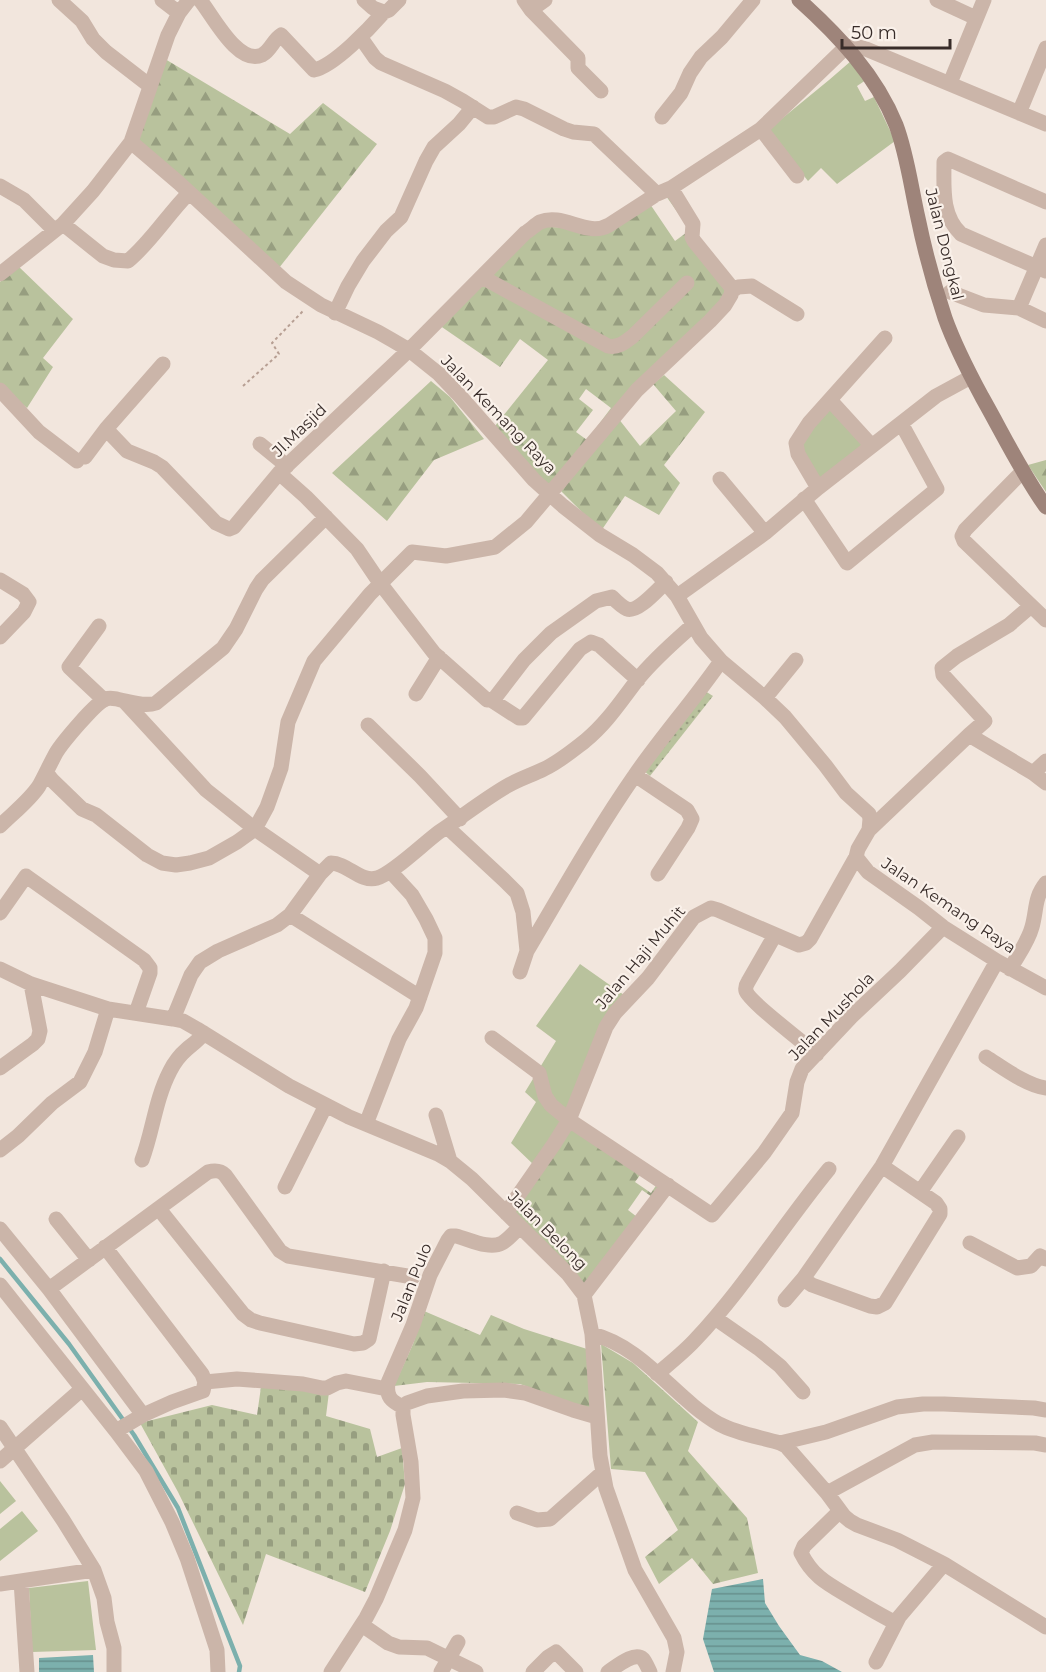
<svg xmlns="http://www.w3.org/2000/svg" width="1046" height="1672" font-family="Montserrat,sans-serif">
  <defs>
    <pattern id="forest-firs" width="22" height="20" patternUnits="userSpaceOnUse" patternTransform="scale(1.5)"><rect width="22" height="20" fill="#b9c29d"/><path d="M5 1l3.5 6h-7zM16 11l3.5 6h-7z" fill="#979e80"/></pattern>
    <pattern id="cemetery-stones" width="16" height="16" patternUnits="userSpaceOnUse" patternTransform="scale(1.5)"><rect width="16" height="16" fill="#b9c29d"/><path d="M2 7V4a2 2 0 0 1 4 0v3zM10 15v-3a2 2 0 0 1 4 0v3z" fill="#979e80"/></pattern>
    <pattern id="garden-dots" width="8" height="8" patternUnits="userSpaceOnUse" patternTransform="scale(1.5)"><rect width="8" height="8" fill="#b9c29d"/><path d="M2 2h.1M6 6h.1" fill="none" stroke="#979e80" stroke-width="1.8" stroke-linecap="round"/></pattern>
    <pattern id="water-rules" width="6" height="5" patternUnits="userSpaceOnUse" patternTransform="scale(1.5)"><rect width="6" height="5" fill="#7cb0ad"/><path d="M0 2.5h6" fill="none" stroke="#678f8d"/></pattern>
  </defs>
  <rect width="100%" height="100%" fill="#f2e6dd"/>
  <path fill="#b9c29d" d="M851 61 866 80 857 86 865 101 874 97 895 141 837 184 821 168 808 181 768 130 829 80Z
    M830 400 872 446 818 488 799 438Z
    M580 964 624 995 574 1099 535 1166 511 1143 536 1102 525 1092 556 1041 536 1026Z
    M0 1481 16 1501 0 1514Z
    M22 1511 38 1531 0 1561V1529Z
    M88 1581 96 1650 32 1652 29 1588Z"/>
  <path fill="url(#forest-firs)" fill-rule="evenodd" d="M160 56 290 134 323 103 377 144 275 273 131 143Z
    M671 188 694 229 732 288 551 494 491 431 548 360 520 339 500 367 436 323 534 226 589 229ZM666 196 690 230 675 241 650 204ZM586 389 611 408 587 440 576 432 593 410 579 399Z
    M17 265 73 319 43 358 53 367 27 408 0 386V282Z
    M664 375 705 412 664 465 680 483 659 515 625 496 601 531 560 490 618 418 640 446 676 411 653 384Z
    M431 381 450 397 484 439 434 460 387 521 332 473Z
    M1046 460V492L1028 465Z
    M569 1120 668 1185 584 1295 506 1213ZM643 1171 659 1181 651 1193 635 1182ZM642 1190 655 1199 641 1220 628 1210Z
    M424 1311 480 1335 491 1315 524 1329 587 1349 591 1410 520 1384 427 1382 394 1386 413 1344Z
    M601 1344 633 1363 698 1422 688 1451 747 1518 758 1573 713 1584 692 1558 659 1584 645 1557 678 1530 645 1472 611 1469Z"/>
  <path fill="url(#cemetery-stones)" d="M261 1387 329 1392 326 1416 370 1429 377 1457 402 1448 405 1484 390 1531 365 1592 266 1554 243 1625 178 1492 140 1423 212 1405 257 1415Z"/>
  <path fill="url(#garden-dots)" d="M705 691 713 696 650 776 643 770Z"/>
  <path fill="url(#water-rules)" d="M763 1579 765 1603 779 1626 800 1655 822 1661 842 1672H714L703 1639 712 1589Z
    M93 1655 94 1672H39V1658Z"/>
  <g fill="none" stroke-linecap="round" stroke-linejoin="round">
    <path stroke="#7cb0ad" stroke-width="4.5" d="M0 1259 69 1344 134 1435 178 1508 240 1666 239 1672"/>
    <path stroke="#b79f93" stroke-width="2" stroke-dasharray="3 3" stroke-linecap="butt" d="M243 386 279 354 272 343 303 311"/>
    <path stroke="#cbb5a9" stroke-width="15" d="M59 0 82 21 93 39 106 52 150 86
      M162 0 179 13
      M200 0C213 16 238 66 262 55 271 50 273 40 281 35L314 70C334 66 370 28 384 12
      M364 0 373 8 384 12 389 10 399 0
      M524 0 531 10 578 58V68L601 91
      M937 0 976 18
      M531 10 545 0
      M361 38 375 58 381 63 445 91 463 101 488 117H494L516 107 524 109 564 129 573 132 594 134 657 194
      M950 83 984 0
      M1019 113 1046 48
      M662 117 681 93 690 73 701 57 722 37 753 0
      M761 129 797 176
      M131 142 179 183 286 282 321 305 378 332 392 340 409 350 439 374 460 396 534 480 563 506 600 535 633 555 657 573 677 596 701 638 721 661 765 698 785 717 825 765 846 793 869 814 870 819 869 830 858 849 856 857 868 872 919 908 943 927 997 961 1046 988
      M0 186 24 200 54 230
      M1046 202 948 159 944 162C944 188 941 215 961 234L1046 271
      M63 224 103 256 114 260 128 261C151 242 168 214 189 193
      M0 274 63 224 93 191 131 142 168 35 179 13 189 0
      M482 277 608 346C618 348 624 343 632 337L687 283
      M732 291 738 287 752 286 797 314
      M950 292 984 305 1019 308 1046 321
      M1019 308 1046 245
      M335 313 348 286 363 261 386 231 401 217 426 161 434 147 459 124 473 107
      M0 390 39 432 77 461
      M830 400 872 446
      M106 429 127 451 154 462 162 467 216 523 229 529 234 527 279 473 409 350 525 233C530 230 535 225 540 222 563 212 587 238 609 225L657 194 671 188 761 129 846 47 855 46 866 49 1046 124
      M260 444 287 466
      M85 457 106 429 163 364
      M1023 471 965 530 962 536 964 541 1046 620
      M279 473 306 497 357 549 380 583 434 653 487 700 494 699 524 660 551 633 596 601 612 597C616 601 622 607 627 609 638 613 658 589 666 582
      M720 479 765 533
      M818 488 798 454 796 443 809 423 885 338
      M804 499 847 563 937 489 901 423
      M0 580 23 594 29 602 24 612 0 637
      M680 594 765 533 818 488 936 396 971 377
      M99 626 69 667 104 700
      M416 694 439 657
      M765 698 796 660
      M491 700 519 718H523L580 649 591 642 599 645 638 680
      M124 701 206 790 255 829 320 874
      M368 725 420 776 460 819
      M969 735 1033 773 1046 783
      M47 773 52 780 82 809 96 815 147 855 162 863 176 865 190 863 209 858 237 842 255 829 267 807 281 768 288 722 314 661 370 594 412 552 446 556 495 547 526 522 637 390 710 321 725 305 731 295 732 288 694 241 692 237 693 224 671 188
      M1033 773 1046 761
      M635 775 687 810 692 819 688 828 658 874
      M0 826C13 813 29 801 39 786 45 775 50 764 56 753 62 743 96 702 106 699 116 695 139 709 156 703L223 648 236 629 256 589 262 580 326 517
      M447 827 504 880 517 893 523 912 527 951C562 892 596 831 635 775 662 736 694 700 721 661
      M869 830 969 735 985 721 943 675 942 668 957 656 1009 625 1031 606
      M0 913 26 876 144 960 150 968V973L136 1013
      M290 915 420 997
      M775 935 748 982C746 985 745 987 746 991 748 1000 807 1046 817 1054
      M0 969 31 984 108 1009 173 1019 183 1021 197 1029 289 1086 349 1117 438 1154 450 1161 472 1179 568 1274 584 1295 592 1334 600 1456 606 1488 635 1570 674 1638 677 1652 673 1672
      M1010 969C1018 955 1028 942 1032 927 1037 909 1034 898 1046 883
      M520 972 527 951
      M173 1019 191 975 200 962 218 951 277 925 290 915 320 874 331 863C347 863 361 883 377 878 392 874 424 843 439 832 462 817 483 800 507 786 519 779 532 775 544 769 559 762 572 751 585 741 607 723 621 701 638 679 654 659 674 642 693 625
      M492 1038 539 1073 545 1096 551 1105 569 1120 712 1215 764 1153 792 1113 797 1082 802 1069 851 1017 900 971 943 927
      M986 1057C1002 1067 1027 1086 1046 1088
      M0 1068 33 1044 38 1039 40 1031 31 984
      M436 1115 450 1161
      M366 1124 399 1039 416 1008 435 953V938L426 919 412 895 390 871
      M0 1150 18 1136 52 1103 80 1082 95 1052 108 1009
      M142 1160C153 1131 155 1100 170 1071 174 1063 180 1055 187 1049 193 1044 199 1040 204 1033
      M882 1166 936 1203 940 1209V1214L885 1303 877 1307 870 1306 812 1285 803 1279 882 1166 997 961
      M285 1187 326 1105
      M920 1192 958 1137
      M159 1209 243 1314 251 1320 260 1323 354 1344 363 1343 369 1339 384 1271
      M506 1213 554 1144 569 1120 606 1027 615 1013 648 978 694 917 711 908 718 910 799 945 806 943 810 939 856 857
      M56 1219 89 1260
      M0 1229 49 1289 143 1415 172 1402 203 1391 205 1382 202 1374 105 1247
      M970 1243 1017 1268 1031 1266 1040 1256 1046 1259
      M0 1285 116 1431 146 1471 172 1522 187 1558 217 1650 218 1672
      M49 1289 208 1172C215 1170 220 1170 225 1175L280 1251 288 1256 413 1277
      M584 1295 668 1185
      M785 1300 803 1279
      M715 1318 758 1348 780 1366 803 1392
      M592 1334C644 1347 674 1398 719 1424 738 1434 760 1437 780 1443L786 1446 827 1493 844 1516 850 1521 857 1525 897 1540 944 1564 1046 1627
      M657 1374C670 1363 684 1352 695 1340 745 1287 783 1225 829 1169
      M205 1382 237 1379 265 1381 303 1384 322 1388H327L337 1383 346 1381 387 1389
      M403 1407C391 1401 386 1397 388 1383L413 1325 430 1275 448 1240 451 1236H456C469 1239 489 1250 502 1243 509 1239 514 1232 520 1227
      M0 1427 63 1520 94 1570 104 1598 107 1622 114 1648V1672
      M116 1431 143 1415
      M780 1443 826 1432 897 1407 923 1404H944L1034 1408 1046 1410
      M0 1461 82 1389
      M827 1493 915 1445 933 1442 1035 1443 1046 1445
      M840 1511 804 1546 801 1553C813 1577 828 1584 850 1597 865 1606 880 1615 896 1623
      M517 1513 537 1520 550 1519 603 1472
      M21 1581 27 1672
      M0 1584 94 1570
      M362 1625 388 1643 399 1647 427 1648 476 1672
      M876 1662 899 1617 944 1564
      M331 1672 366 1618 376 1599 405 1530 413 1498 411 1462 403 1415V1407L407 1403 427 1396 463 1391 504 1390 525 1393 573 1410 597 1417
      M441 1672 458 1642
      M533 1672 548 1657 556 1652 576 1672
      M608 1672C616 1667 634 1651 643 1659 646 1663 648 1668 650 1672"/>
    <path stroke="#9e847a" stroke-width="15" d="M799 0C838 35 876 75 896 125 907 154 911 187 918 218 925 252 934 285 945 318 955 346 968 371 982 397 1003 434 1021 472 1046 507"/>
  </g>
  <g text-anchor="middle" stroke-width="4.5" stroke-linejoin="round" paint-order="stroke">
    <g font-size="16" fill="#382c29" stroke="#faf1ea">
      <text transform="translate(945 244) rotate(76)" y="6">Jalan Dongkal</text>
      <text transform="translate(499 414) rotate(46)" y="6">Jalan Kemang Raya</text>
      <text transform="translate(299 430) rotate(-44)" y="6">Jl.Masjid</text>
      <text transform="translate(949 905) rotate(34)" y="6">Jalan Kemang Raya</text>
      <text transform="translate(640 957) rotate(-50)" y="6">Jalan Haji Muhit</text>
      <text transform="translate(831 1016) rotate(-46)" y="6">Jalan Mushola</text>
      <text transform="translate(548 1230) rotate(45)" y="6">Jalan Belong</text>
      <text transform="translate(411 1282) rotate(-68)" y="6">Jalan Pulo</text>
    </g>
  </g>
  <path d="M842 39v9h108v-9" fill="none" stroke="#382c29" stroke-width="3"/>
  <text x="851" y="39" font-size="18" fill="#382c29" stroke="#faf1ea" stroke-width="4.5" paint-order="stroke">50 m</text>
</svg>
